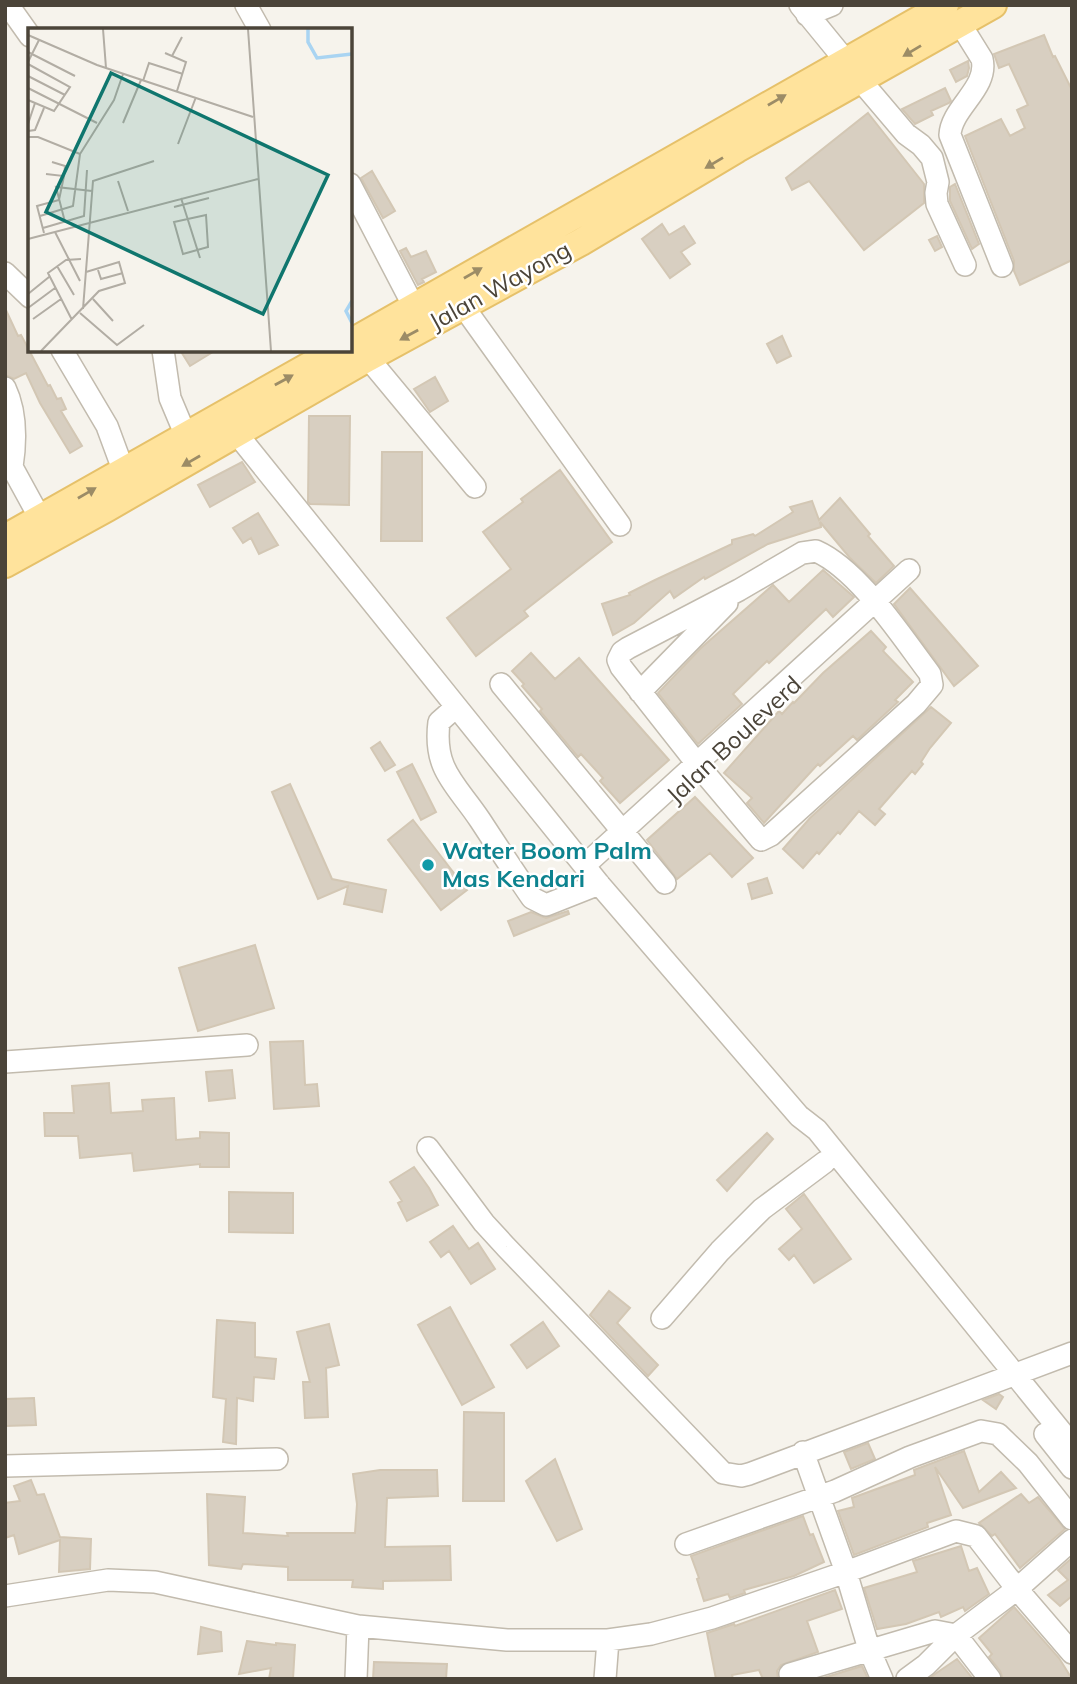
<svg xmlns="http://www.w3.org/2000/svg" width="1077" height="1684" font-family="Mulish,sans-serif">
  <rect width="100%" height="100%" fill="#f6f3ec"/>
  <path fill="#d8cfc1" stroke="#d3c7b4" stroke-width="2" d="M1044 35 1053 57 1055 56 1072 90V260L1020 285 1014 271V261L965 136 1001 119 1010 136 1025 128 1017 110 1028 105 1009 64 999 68 994 54Z
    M968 61 969 68 967 76 956 82 950 70Z
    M945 88 951 101 949 103 931 111 933 115 915 124 902 109Z
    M868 113 924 184V203L864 250 809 181 792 190 786 178Z
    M372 171 395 211 383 218 361 178Z
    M955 184 979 244 972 249 950 201V187Z
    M662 224 669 235 684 226 695 243 681 252 690 264 670 278 642 239Z
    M937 236 942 247 935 251 929 240Z
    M406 248 411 257 426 251 436 272 422 279 424 282 418 285 400 251Z
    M5 308 18 336 21 335 48 386 50 385 57 399 61 398 66 409 61 411 82 446 70 453 40 403 26 373 14 379 5 375Z
    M782 336 791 356 777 363 767 344Z
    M180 350H216L190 366Z
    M435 377 448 401 430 412 414 389Z
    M309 416H350L349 505 310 504 308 502Z
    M382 452H422V541H381Z
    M242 462 255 482 210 507 198 485Z
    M560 470 612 542 524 611 528 616 476 656 447 618 511 569 483 532 523 502 521 499Z
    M840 498 870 534 868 536 894 566 876 583 850 558 820 522 821 527 768 544 705 579 704 577 674 598 670 591 634 623 613 635 602 604 630 595 629 593 655 580 732 544V540L753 534 755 536 793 512 790 507 812 501 819 520Z
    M258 513 278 545 259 554 251 538 243 543 233 528Z
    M823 570 854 597 833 617 826 609 769 663 767 661 733 694 742 704 698 744 658 693 701 648 773 585 789 602Z
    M910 588 978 666 954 686 894 604Z
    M871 631 886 647 883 651 913 682 895 700 898 702 857 740 853 736 820 766 818 764 764 823 747 803 752 798 724 773 779 711 782 714 793 702 794 703 823 673Z
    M531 653 555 679 579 658 669 760 620 803 600 781 603 778 581 754 578 757 540 711 542 709 522 686 524 684 512 671Z
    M931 707 951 723 930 748 921 762 923 764 915 774 912 771 879 809 885 814 875 825 859 811 840 834 838 832 819 854 817 852 803 868 783 849 810 818Z
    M380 742 395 765 385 771 371 748Z
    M412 764 436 812 421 820 397 772Z
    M290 784 332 879 386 890 382 912 344 904 348 886 318 899 272 792Z
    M695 797 753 858 732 877 710 853 677 879 647 840Z
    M413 820 467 890 441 910 388 840Z
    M767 878 772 893 752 899 748 884Z
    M568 911 569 914 514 936 508 921 531 912 546 918Z
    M255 945 274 1008 198 1031 179 968Z
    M303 1041 305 1085 317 1084 319 1106 274 1109 270 1042Z
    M232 1070 235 1098 209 1101 206 1072Z
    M109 1083 111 1113 143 1111 142 1100 174 1098 176 1140 200 1138V1132L229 1133V1167H200V1164L134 1171 132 1153 80 1158 78 1136H45L44 1113H74L72 1086Z
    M767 1133 773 1139 727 1191 717 1180Z
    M414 1167 429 1188 438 1205 407 1221 398 1203 402 1201 390 1182Z
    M229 1192 293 1193V1233L229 1232Z
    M804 1194 851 1259 814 1283 794 1255 789 1260 779 1249 802 1229 786 1209Z
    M453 1226 469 1249 478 1243 495 1269 471 1284 449 1251 441 1257 430 1242Z
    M609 1291 630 1308 617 1323 658 1365 648 1376 590 1315Z
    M450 1307 494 1387 462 1405 418 1325Z
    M217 1320 255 1323V1357L276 1359 274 1379 254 1377 253 1401 237 1398 236 1444 223 1442 226 1399 213 1397Z
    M543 1322 559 1346 527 1368 511 1345Z
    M329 1324 339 1365 326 1368 328 1417 305 1418 303 1382H310L297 1332Z
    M999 1394 1003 1397 996 1409 983 1400Z
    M34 1398 36 1425 5 1426V1399Z
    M464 1412 504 1413V1501H463Z
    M868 1443 875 1459 851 1469 844 1452Z
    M964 1451 979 1492 1001 1472 1016 1488 963 1508 935 1467 951 1515 927 1523 928 1527 854 1555 838 1511 854 1507 852 1498 915 1475 914 1470Z
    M555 1459 582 1529 557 1541 526 1481Z
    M380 1470H437L438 1496 387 1498 385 1547 450 1546 451 1580 383 1581V1589L352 1587 353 1580H288V1567L243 1564 241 1569 209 1565 207 1494 245 1497 243 1533 288 1536 287 1533H355L357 1504 353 1474Z
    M31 1480 37 1495 44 1494 60 1537 91 1539 90 1569 59 1572 60 1540 19 1554 14 1535 5 1538V1503L20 1501 14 1486Z
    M1021 1494 1029 1503 1038 1497 1065 1529 1020 1568 995 1534 992 1536 979 1523Z
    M803 1516 810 1535 813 1534 824 1562 794 1576 744 1590 745 1593 730 1598 728 1594 704 1601 697 1579 699 1578 691 1556Z
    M961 1546 969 1571 977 1568 989 1594 965 1611 963 1607 941 1617 939 1612 906 1624 877 1629 864 1588 917 1572 913 1561Z
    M1072 1558V1596L1060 1606 1048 1595 1068 1580 1058 1570Z
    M835 1590 842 1609 807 1621 818 1652 781 1665 777 1671 778 1679H763L759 1670 732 1675 733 1679H716L707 1633 734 1624 735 1626Z
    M1014 1607 1059 1658 1072 1679H1003L1000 1671 989 1657 992 1654 979 1638Z
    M201 1627 221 1632 222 1651 198 1654Z
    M247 1641 276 1645V1643L295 1645 293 1679H269L271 1668 239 1674Z
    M957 1659 973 1679H929L935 1674Z
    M374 1662 447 1664 446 1679H373Z
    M862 1666 868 1679H820Z"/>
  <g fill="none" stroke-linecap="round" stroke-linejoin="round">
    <defs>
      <path id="minor" d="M8 5 30 36
        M246 5 260 30
        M800 5 845 60
        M807 15 832 5
        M959 22 982 59C989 88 951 108 950 135L1002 266
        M861 81 906 134 921 145 932 158 938 182 936 193 937 204 965 265
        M350 184 414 307
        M5 273 30 297
        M463 306 620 525
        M62 350 107 426 124 472
        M163 350 170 398 186 436
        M368 358 475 487
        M5 388C17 413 16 441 12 467
        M237 434 599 884 799 1116 817 1130 1072 1445
        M5 463 12 467 41 520
        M816 551C859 570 901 636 930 674L932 685 916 704 771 835 761 840 702 770 621 667 618 660 622 652 628 648 739 590 802 553Z
        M501 684 665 883
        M640 692 727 603
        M456 707 439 722C433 770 456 784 480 820 497 846 514 872 532 898L546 905 599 884
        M585 865 909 570
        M5 1062 247 1045
        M428 1148 484 1223 506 1247 723 1473 741 1476 749 1474 1072 1353
        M662 1318 720 1251 762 1209 825 1162
        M1045 1434 1072 1468
        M803 1452 846 1572 869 1649 882 1679
        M5 1466 277 1459
        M686 1544 835 1491 910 1457 981 1431 998 1434 1028 1463 1072 1519
        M5 1596 108 1580 155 1582 358 1626 507 1640H608L651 1634 712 1618 846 1572 956 1531 976 1536 1017 1589 1072 1653
        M356 1679 358 1626
        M605 1679 608 1640
        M792 1679 790 1674 935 1631 956 1635 990 1679
        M907 1679 926 1665 956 1635 1017 1589 1072 1540"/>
      <path id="major" d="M350 343 945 5
        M5 538 337 350
        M5 564 107 508 368 358 581 242 737 149 993 5"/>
    </defs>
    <use href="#minor" stroke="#c2bbae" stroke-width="24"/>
    <use href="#major" stroke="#e6c16a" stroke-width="30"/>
    <use href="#minor" stroke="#fff" stroke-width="21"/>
    <use href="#major" stroke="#ffe39c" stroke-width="26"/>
  </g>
  <defs><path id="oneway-solid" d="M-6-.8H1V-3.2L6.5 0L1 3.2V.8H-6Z" transform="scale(1.75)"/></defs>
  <g fill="#9c8c66">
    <use href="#oneway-solid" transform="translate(912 51) rotate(149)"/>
    <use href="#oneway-solid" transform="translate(777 100) rotate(-30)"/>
    <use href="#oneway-solid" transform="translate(714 163) rotate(149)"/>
    <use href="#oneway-solid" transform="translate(473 273) rotate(-30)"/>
    <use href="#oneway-solid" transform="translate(409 335) rotate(151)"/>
    <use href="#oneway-solid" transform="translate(284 380) rotate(-29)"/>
    <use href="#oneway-solid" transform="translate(191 461) rotate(150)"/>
    <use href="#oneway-solid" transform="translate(87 493) rotate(-30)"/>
  </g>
  <circle fill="#0f9aa8" stroke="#fff" stroke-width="2.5" cx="428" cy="865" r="7"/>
  <g text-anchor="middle" stroke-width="5" stroke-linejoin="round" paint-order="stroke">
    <g font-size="24" fill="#4b4439" stroke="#fff">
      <text transform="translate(500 286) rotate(-29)" y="8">Jalan Wayong</text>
      <text transform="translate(734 740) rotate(-43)" y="8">Jalan Bouleverd</text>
    </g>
    <g font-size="24" font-weight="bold" fill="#0d838f" stroke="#fff" text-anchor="start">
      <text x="442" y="859">Water Boom Palm<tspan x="442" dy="28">Mas Kendari</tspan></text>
    </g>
  </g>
  <g transform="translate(28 28)">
    <rect width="324" height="324" fill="#f6f3ec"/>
    <path fill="none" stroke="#a9d4f2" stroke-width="3.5" d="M280 1V14L289 30 324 26M324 273 318 283 324 295"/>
    <path fill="none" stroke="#b2ada4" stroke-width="2" d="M75 1 78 40M220 1 243 323M0 7 69 37 225 89M0 24 47 48M137 25 158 34 149 63M144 28 154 9M0 34 11 12M0 48 37 67M115 53 121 35 155 46M0 60 69 95M0 72 26 83 42 59 0 36M95 95 113 52M0 96 7 75M0 103 7 102 16 80M0 109H10L52 126M150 116 168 69M24 134 37 138 36 148M90 153 100 183M153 170 172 230M146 179 181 170M178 187 180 219 155 226 146 194ZM12 188 45 178 52 126 86 72 95 46M37 194 28 159 64 163M15 200 56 188 59 142M27 204 52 253M16 205 9 178 31 172 36 148 18 146M0 211 230 151M29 238 46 267M70 242 73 251 95 245M0 266 21 249M65 271 85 293M0 280 27 260M55 281 65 153 126 133M52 285 89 317 116 297M5 291 33 271M44 292 20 245 38 232 53 231M13 323 71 263 97 255 91 234 58 244"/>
    <path fill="#0f766e" fill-opacity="0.15" stroke="#0f766e" stroke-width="3.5" d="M83 45 300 147 235 286 18 184Z"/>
    <rect width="324" height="324" fill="none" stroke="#4b4439" stroke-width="3.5"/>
  </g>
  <rect width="1077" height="1684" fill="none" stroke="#4b4439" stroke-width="14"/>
</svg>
